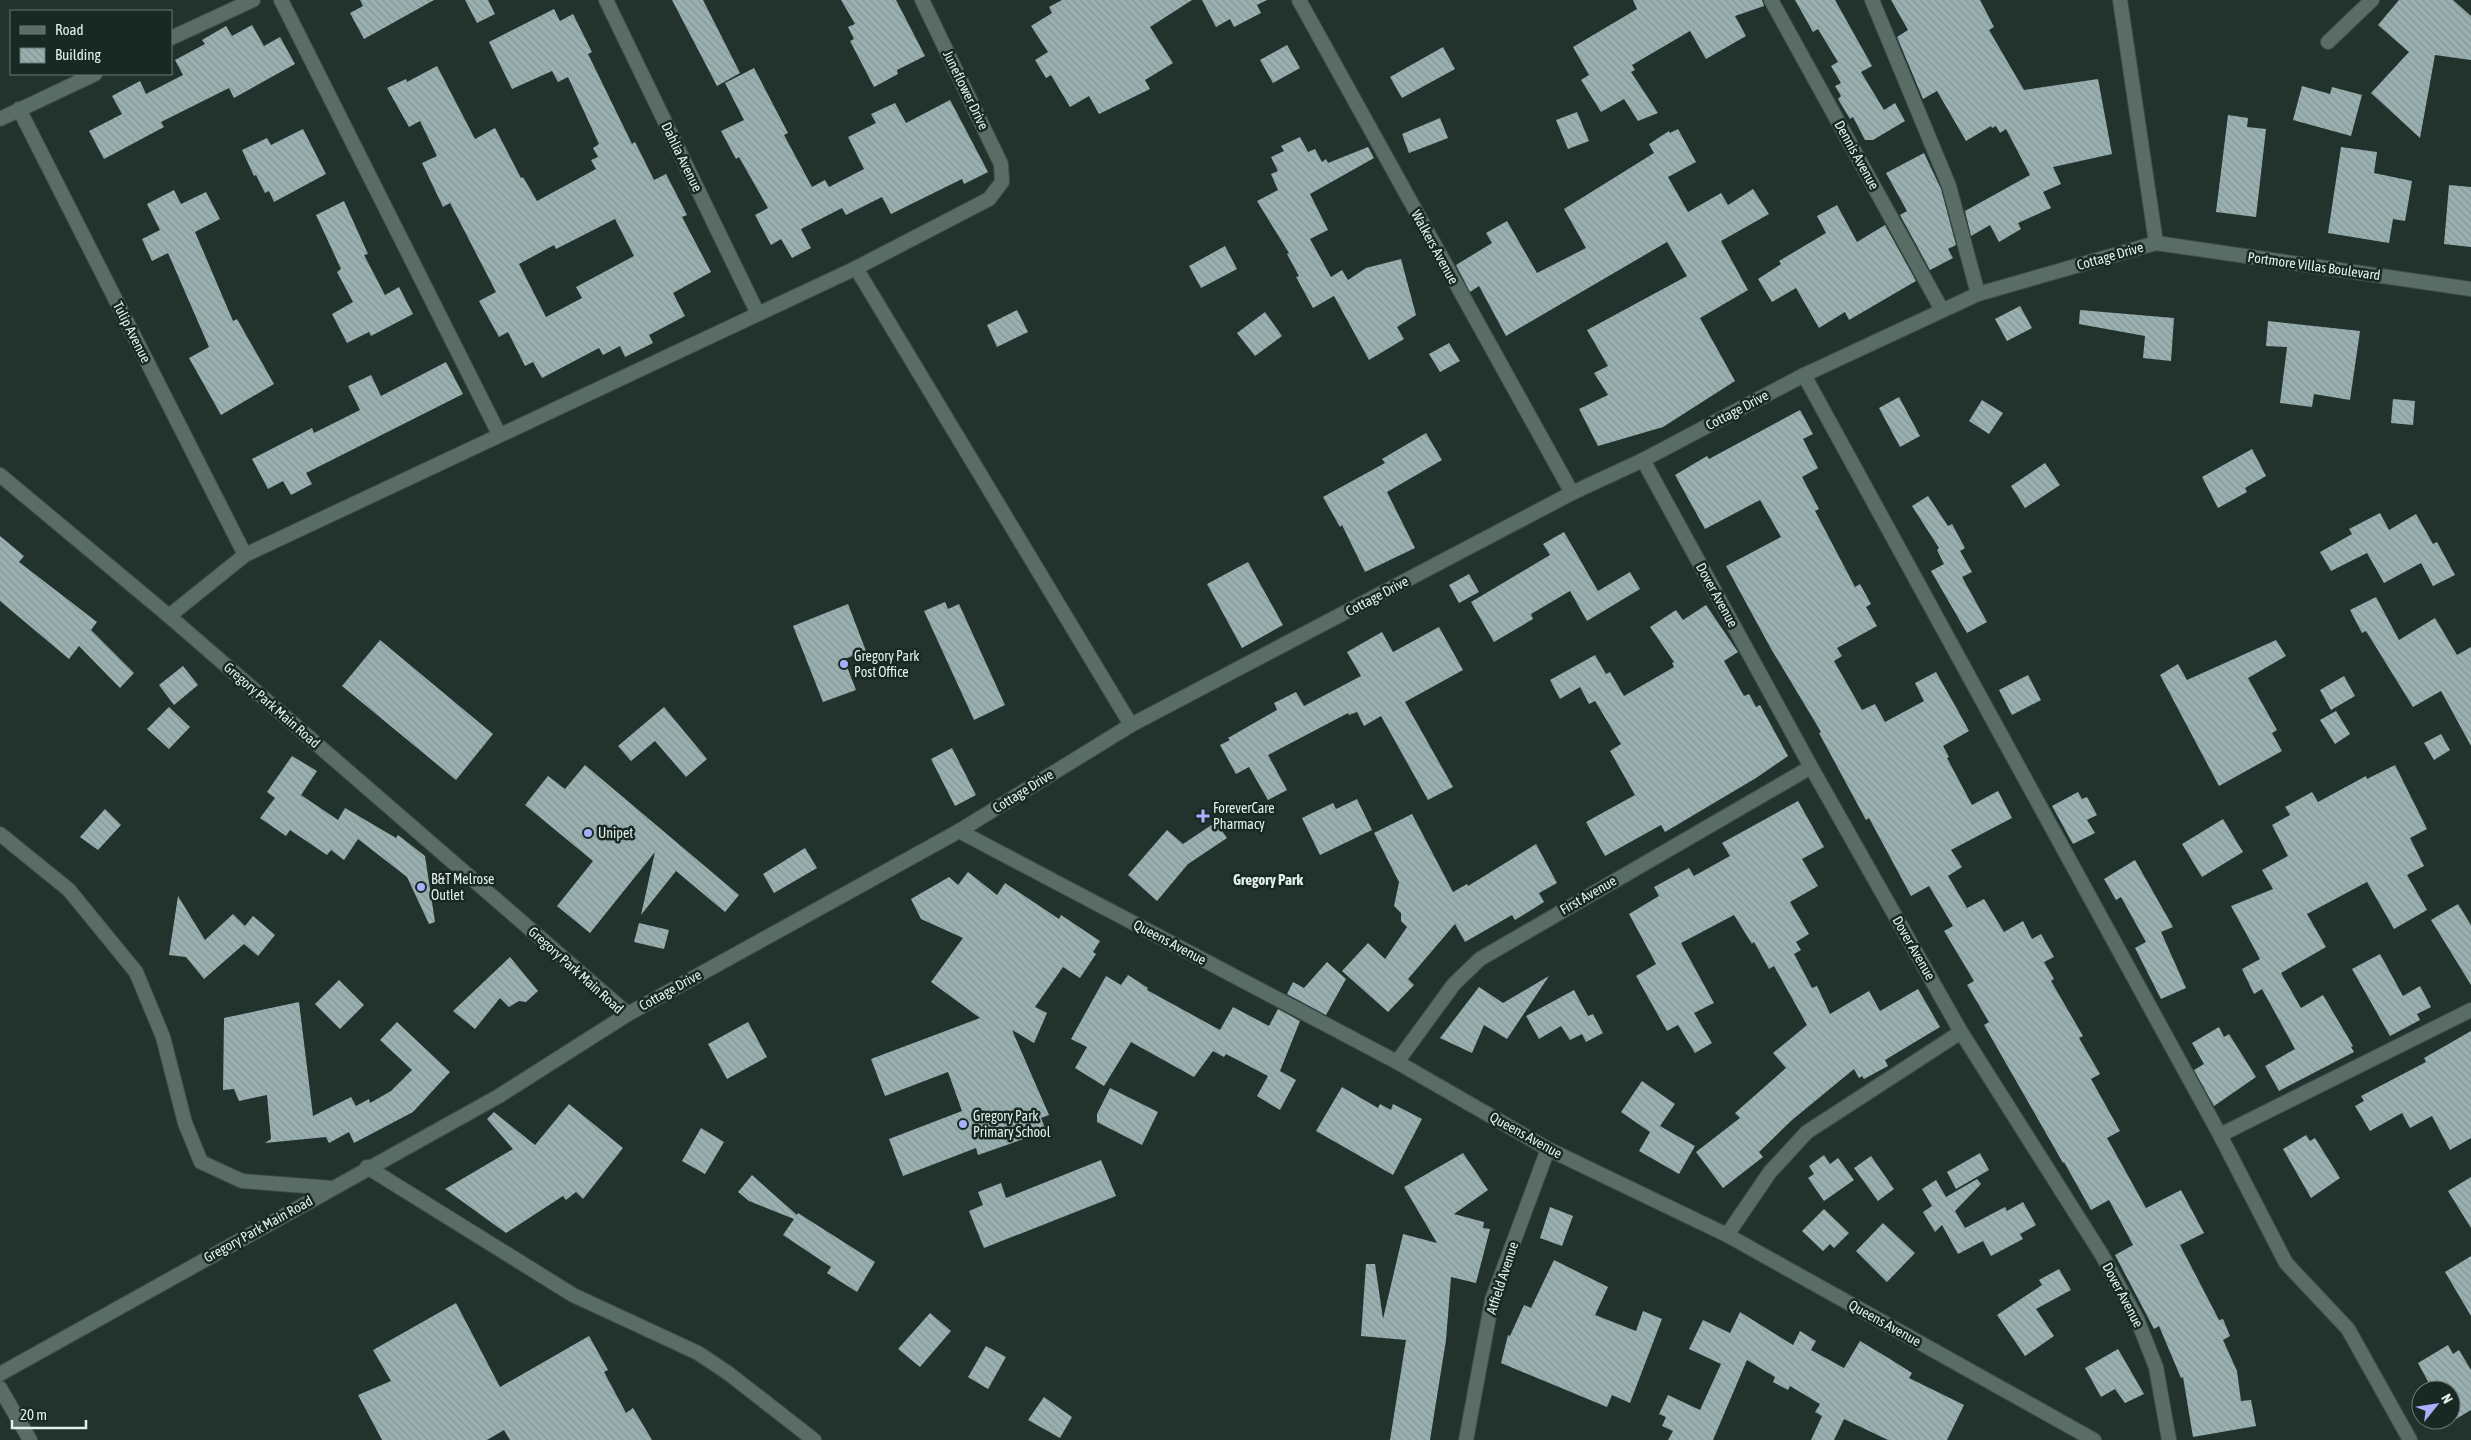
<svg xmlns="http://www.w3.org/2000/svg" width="2471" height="1440" font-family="'Asap Condensed',sans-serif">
  <defs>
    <pattern id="building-back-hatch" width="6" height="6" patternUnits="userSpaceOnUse" patternTransform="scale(1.25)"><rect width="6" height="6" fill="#9ab0b0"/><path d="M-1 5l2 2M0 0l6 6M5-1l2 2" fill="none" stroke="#849696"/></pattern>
  </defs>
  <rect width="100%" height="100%" fill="#22332e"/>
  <path fill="url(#building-back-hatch)" fill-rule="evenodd" d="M360 0H434L364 39 350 13 363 6Z
    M465 0H488L495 14 477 23Z
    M672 0H703L740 73 717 86Z
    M841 0H896L925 56 897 70 898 74 874 87 850 41 854 39 848 27 855 24Z
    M1062 0H1192L1150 27 1173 63 1145 80 1150 89 1099 114 1089 96 1070 107 1051 75 1046 78 1035 60 1048 52 1031 26 1052 13 1049 7Z
    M1202 0H1267L1257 5 1261 13 1234 27 1230 19 1216 27Z
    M1633 0H1762L1764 6 1735 16 1746 36 1706 59 1690 31 1632 65 1635 70 1631 72 1658 113 1638 121 1624 99 1601 112 1581 80 1589 75 1573 47 1637 9Z
    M1795 0H1835L1872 66 1861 72 1884 110 1895 103 1905 121 1873 140H1865L1853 117 1850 119 1838 99 1841 96 1835 86 1841 83 1831 66 1838 62 1818 29 1813 32Z
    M1891 0H1980L1994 27 1989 30 2024 90 2098 79 2112 154 2053 167 2061 184 2043 192 2051 208 2018 223 2021 229 1999 242 1990 225 1971 236 1965 211 2030 175 2006 129 2000 133 1996 126 1992 128 1991 126 1966 141 1937 91 1923 99 1897 37 1908 30Z
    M2399 0H2453L2471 16V60L2435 55 2420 138 2371 93 2409 52 2378 25Z
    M554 9 560 21 573 14 592 52 588 54 632 144 635 142 654 180 666 174 687 215 682 217 711 272 673 293 685 316 649 335 653 343 625 357 620 346 603 355 599 348 542 378 533 362 525 366 508 332 499 337 479 301 496 292 450 203 443 207 422 163 437 156 420 121 409 127 387 88 406 79 407 82 437 66 475 139 495 128 521 178 523 177 537 201 596 169 591 160 598 157 593 148 599 144 568 77 558 82 552 71 512 89 489 42ZM615 219 634 256 576 287 582 298 546 317 519 264 554 245 556 249Z
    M252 25 264 46 280 37 295 64 234 98 229 88 161 122 164 127 104 159 89 131 122 114 112 96 140 81 146 94 183 75 175 60 205 44 202 40 226 26 232 36Z
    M1287 45 1300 68 1273 83 1260 60Z
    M1443 47 1455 69 1402 98 1390 77Z
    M754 68 788 133 784 135 812 187 825 180 829 187 864 169 848 137 876 123 871 114 895 103 906 123 950 100 988 172 964 184 962 179 891 214 882 197 846 215 842 208 801 229 811 248 792 258 781 239 771 245 755 215 768 208 739 157 736 159 721 131 744 120 725 83Z
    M2302 86 2330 94 2332 87 2362 95 2351 136 2293 120Z
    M1577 112 1589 141 1568 149 1556 120Z
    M2228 115 2248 118 2247 127 2266 129 2256 217 2216 212Z
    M1440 118 1448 138 1409 153 1402 134Z
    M303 129 326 174 274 202 269 191 265 193 256 175 254 176 242 150 267 138 271 145Z
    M1678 129 1696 162 1668 177 1688 212 1721 193 1728 205 1753 189 1769 214 1721 241 1748 290 1700 318 1735 381 1663 427 1598 446 1579 409 1608 395 1594 373 1608 366 1587 330 1687 276 1667 242 1506 336 1479 286 1470 292 1456 265 1492 243 1486 233 1507 221 1537 273 1586 248 1564 209 1654 153 1649 144 1669 131 1670 133Z
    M1300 137 1308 152 1315 149 1322 162 1326 159 1328 163 1368 147 1374 158 1310 194 1328 230 1310 239 1331 277 1342 270 1348 280 1366 268 1401 259 1416 315 1397 327 1404 339 1369 360 1334 296 1313 308 1296 277 1299 276 1287 254 1289 253 1257 201 1278 190 1271 174 1278 171 1271 157 1284 151 1281 146Z
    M2341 147 2377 152 2374 173 2412 181 2405 221 2393 219 2389 243 2328 233Z
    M1924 153 1941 189 1956 245 1948 249 1953 258 1930 270 1900 215 1907 211 1886 173Z
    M2449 185 2471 187V247L2444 244Z
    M174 190 181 204 206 192 220 219 195 232 233 321 237 319 274 384 221 415 189 358 209 347 168 253 152 261 142 239 160 230 147 204Z
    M344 201 368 254 364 255 385 295 399 287 413 314 371 336 369 332 347 343 332 314 353 302 337 272 341 269 316 215Z
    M1837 205 1857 242 1885 225 1916 281 1849 320 1845 312 1819 328 1796 288 1772 302 1758 279 1781 264 1779 261 1826 233 1817 216Z
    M1225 246 1237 269 1201 288 1189 266Z
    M2020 306 2032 328 2007 341 1995 319Z
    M1017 310 1028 332 997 347 987 325Z
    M2080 310 2174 318 2171 361 2143 358 2145 336 2079 324Z
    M1265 312 1282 336 1255 356 1237 333Z
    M2268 321 2360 331 2350 400 2314 394 2312 407 2280 403 2287 347 2266 346Z
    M1449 343 1460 361 1440 372 1429 354Z
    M446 362 463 394 306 473 312 484 291 495 283 481 268 489 252 459 312 428 314 433 360 410 348 386 371 375 381 396Z
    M1899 397 1920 436 1900 447 1879 408Z
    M2393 399 2415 401 2413 425 2391 423Z
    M1982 400 2003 413 1989 434 1969 421Z
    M1800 410 1813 434 1803 439 1818 468 1802 477 1819 509 1815 511 1855 587 1860 584 1871 604 1866 607 1877 626 1837 648 1842 656 1834 661 1862 710 1875 704 1885 722 1924 701 1915 683 1936 672 1957 709 1969 731 1943 746 1949 757 1947 758 1972 805 1998 791 2012 818 1951 850 1962 867 1948 876 1967 908 1984 899 2004 932 2023 921 2032 939 2041 934 2054 957 2044 962 2054 979 2051 981 2083 1036 2079 1038 2100 1074 2091 1079 2120 1131 2107 1138 2146 1208 2181 1190 2204 1233 2180 1245 2219 1320 2223 1319 2230 1336 2223 1340 2237 1371 2241 1401 2251 1400 2256 1426 2193 1437 2183 1377 2181 1378 2159 1326 2154 1329 2115 1255 2133 1245 2109 1200 2091 1210 2064 1162 2063 1163 1984 1025 1989 1022 1967 985 1974 981 1944 931 1953 926 1929 886 1911 896 1869 818 1866 820 1819 733 1821 732 1770 647 1726 566 1781 537 1760 500 1705 529 1675 475 1707 456 1709 459Z
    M1426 433 1442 460 1387 492 1415 548 1365 572 1342 525 1340 527 1323 497 1385 463 1382 459Z
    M2252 449 2266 476 2245 488 2247 492 2218 508 2202 477Z
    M2045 463 2060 485 2025 508 2011 486Z
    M1928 496 1948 526 1952 524 1965 548 1960 551 1972 572 1962 577 1987 622 1967 633 1931 571 1944 564 1937 550 1939 548 1912 506Z
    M2380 513 2389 530 2416 514 2433 544 2437 542 2455 575 2433 586 2421 563 2384 583 2367 553 2331 571 2320 552 2352 534 2349 529Z
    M1564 532 1598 591 1630 572 1640 589 1587 621 1570 591 1531 614 1533 619 1494 642 1471 602 1550 555 1543 544Z
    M0 536 24 556 19 562 97 622 91 630 134 673 120 688 79 646 69 659 0 601Z
    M1248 562 1283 625 1242 648 1207 584Z
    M1469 574 1479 592 1459 603 1449 585Z
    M2376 597 2399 640 2435 618 2457 655 2471 647V746L2441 691 2413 707 2366 631 2362 633 2350 610Z
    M945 602 948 609 959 604 1005 705 974 720 924 611Z
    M848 604 866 651 844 659 856 690 823 702 793 626Z
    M1706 605 1738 652 1724 661 1744 696 1749 694 1756 707 1760 705 1788 756 1756 778 1665 832 1661 825 1605 856 1586 822 1635 795 1610 751 1621 744 1595 701 1589 704 1580 687 1560 699 1550 680 1595 655 1606 674 1610 672 1624 696 1674 667 1672 663 1674 662 1650 627 1676 610 1683 620Z
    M1439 627 1463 670 1405 702 1453 787 1428 800 1381 716 1364 726 1357 712 1349 715 1348 713 1268 755 1287 790 1268 800 1249 767 1236 774 1220 745 1230 740 1228 738 1277 710 1274 703 1296 692 1304 706 1361 676 1347 652 1382 632 1393 652Z
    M380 640 493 734 456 780 342 686Z
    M2276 640 2286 656 2248 678 2277 730 2272 733 2282 751 2219 786 2160 675 2178 664 2187 680Z
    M183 666 198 685 174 705 159 685Z
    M2028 675 2041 700 2012 715 1999 690Z
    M2344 676 2355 696 2331 710 2320 690Z
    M169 707 190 727 169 749 147 729Z
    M664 707 707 759 686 777 655 741 631 761 618 746Z
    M2336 711 2350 734 2335 744 2320 720Z
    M2441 734 2450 750 2434 760 2424 743Z
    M952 748 976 795 955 806 931 759Z
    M292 756 317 771 301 795 338 820 345 808 396 838 398 835 425 856 435 922 429 924 407 877 358 839 344 860 331 850 327 855 290 830 286 836 260 818 275 798 267 792Z
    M585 765 739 895 725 912 676 871 641 915 655 852 590 933 557 906 593 861 525 805 548 776 565 789Z
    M2395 765 2427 829 2410 838 2424 866 2407 875 2427 910 2394 929 2367 882 2307 914 2326 947 2281 973 2301 1008 2323 995 2353 1046 2351 1047 2354 1052 2279 1091 2265 1066 2295 1049 2262 989 2254 994 2242 969 2260 959 2231 906 2273 889 2262 870 2288 856 2272 825 2290 815 2285 807 2312 792 2318 802 2366 776 2367 779Z
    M2078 792 2082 799 2087 797 2097 815 2087 820 2095 833 2073 844 2052 806Z
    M1357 799 1372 830 1320 855 1302 818 1333 803 1336 809Z
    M1798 801 1824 847 1802 859 1818 886 1790 902 1809 934 1796 942 1801 950 1794 954 1812 988 1817 986 1830 1014 1869 991 1880 1011 1918 989 1940 1027 1885 1060 1888 1066 1864 1079 1862 1076 1859 1078 1854 1069 1792 1120 1759 1152 1763 1157 1723 1188 1696 1152 1740 1118 1735 1113 1786 1068 1773 1053 1807 1025 1774 966 1769 969 1754 942 1752 944 1734 915 1681 943 1714 1003 1694 1013 1712 1043 1695 1053 1678 1025 1667 1031 1636 976 1656 964 1629 914 1659 896 1654 887 1689 868 1694 876 1730 856 1722 843Z
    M105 809 121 825 98 850 80 837Z
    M1412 814 1453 892 1467 884 1468 886 1536 844 1557 883 1539 893 1544 902 1515 920 1512 915 1465 942 1455 924 1408 979 1414 985 1388 1012 1342 971 1368 943 1385 959 1407 927 1401 921V913L1394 906 1399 882 1374 833Z
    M2223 819 2243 852 2202 877 2182 844Z
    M1216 822 1227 838 1188 864 1157 901 1128 875 1167 830 1183 844Z
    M805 848 817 868 774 893 763 874Z
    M2135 860 2173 927 2161 932 2186 988 2161 999 2135 948 2146 942 2121 897 2116 900 2104 879Z
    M968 872 997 895 1005 883 1059 919 1061 915 1100 941 1093 952 1096 954 1080 978 1063 967 1035 1007 1047 1013 1034 1043 1012 1030 1049 1115 1041 1118 1046 1131 978 1155 976 1148 903 1176 889 1139 962 1111 948 1072 885 1096 871 1059 980 1018 931 982 963 938 921 919 911 899 949 877 958 885Z
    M178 896 205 940 233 914 245 926 253 916 275 935 258 956 244 944 204 979 186 957 169 955Z
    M2458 904 2471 925V985L2431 920Z
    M639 923 669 930 664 949 634 942Z
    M2380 954 2403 996 2420 986 2431 1007 2417 1014 2420 1020 2390 1036 2352 969Z
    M510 957 538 991 526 1002 519 1001 509 1007 500 998 475 1029 453 1011Z
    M1327 962 1346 979 1326 1015 1287 994 1293 982 1304 988Z
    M1128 975 1148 988 1147 990 1220 1030 1233 1007 1269 1026 1278 1009 1300 1021 1280 1071 1296 1080 1280 1110 1257 1096 1268 1076 1226 1054 1224 1057 1213 1051 1194 1077 1131 1042 1104 1086 1075 1068 1087 1047 1071 1039 1106 976 1121 985Z
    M1549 976 1507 1039 1484 1025 1472 1053 1440 1038 1479 987 1503 1003Z
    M339 980 364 1005 340 1029 315 1004Z
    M1574 990 1588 1016 1593 1014 1603 1033 1586 1042 1582 1034 1570 1040 1561 1026 1539 1039 1526 1016Z
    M299 1002 313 1116 351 1097 356 1106 369 1099 370 1103 391 1091 412 1070 380 1040 397 1022 450 1072 413 1112 354 1143 349 1132 329 1143 326 1137 265 1143 271 1139 267 1095 239 1101 234 1089 223 1090 224 1018Z
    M748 1022 767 1057 727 1079 708 1044Z
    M2219 1027 2224 1037 2229 1034 2256 1077 2214 1106 2194 1070 2204 1064 2192 1043Z
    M2471 1031V1138L2450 1150 2432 1116 2410 1128 2402 1113 2370 1131 2355 1106 2364 1101 2361 1096 2426 1062 2424 1058Z
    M1642 1081 1675 1104 1660 1126 1695 1146 1679 1174 1639 1151 1650 1132 1621 1112Z
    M1342 1087 1378 1108 1380 1104 1391 1110 1393 1104 1422 1119 1393 1175 1316 1131Z
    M1110 1088 1158 1112 1142 1145 1097 1122V1114Z
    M569 1104 623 1148 583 1199 576 1192 566 1200 563 1196 506 1233 445 1189 513 1149 487 1119 494 1112 535 1145Z
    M701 1128 724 1142 705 1174 682 1161Z
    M2306 1135 2310 1141 2315 1138 2340 1178 2311 1198 2283 1149Z
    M1463 1153 1488 1190 1454 1214 1484 1222 1483 1228 1490 1229 1476 1283 1451 1277 1446 1340 1430 1440H1390L1406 1340 1361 1336 1366 1264H1375L1383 1319 1403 1234 1437 1243 1404 1187Z
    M1980 1153 1989 1170 1956 1189 1947 1172Z
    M1824 1155 1830 1164 1838 1158 1854 1180 1824 1201 1808 1178 1814 1174 1809 1166Z
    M1871 1156 1894 1189 1878 1201 1854 1168Z
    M1101 1160 1116 1196 984 1248 969 1211 983 1205 978 1192 1001 1183 1006 1198Z
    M752 1175 797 1215 798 1213 875 1262 857 1292 827 1273 831 1267 783 1235 794 1219 749 1201 738 1192Z
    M2471 1177V1228L2448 1191Z
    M1977 1179 1981 1184 1955 1211 1965 1228 2005 1207 2007 1211 2023 1202 2036 1225 2020 1234 2023 1239 1991 1256 1983 1241 1958 1254 1942 1225 1935 1232 1923 1212 1932 1206 1922 1189 1936 1180 1946 1197Z
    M1550 1207 1573 1216 1562 1246 1540 1238Z
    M1824 1209 1849 1233 1834 1248 1830 1244 1823 1251 1802 1231Z
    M1883 1223 1915 1253 1887 1282 1856 1251Z
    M2471 1256V1316L2445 1272Z
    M1554 1260 1608 1287 1595 1315 1636 1331 1643 1311 1662 1319 1630 1403 1612 1395 1607 1407 1501 1363 1508 1335 1510 1336 1524 1305 1531 1308Z
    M2059 1269 2071 1290 2036 1309 2054 1336 2025 1356 1997 1315 2042 1285 2039 1280Z
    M456 1303 500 1387 589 1336 608 1370 604 1372 626 1413 633 1408 652 1440H510L504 1430 487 1440H382L358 1395 391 1381 373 1350Z
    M1740 1312 1793 1345 1800 1331 1816 1341 1811 1350 1844 1368 1860 1341 1890 1359 1912 1373 1909 1378 1964 1405 1947 1440H1888L1844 1419 1834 1440H1811L1822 1416 1815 1412 1820 1404 1790 1386 1788 1390 1773 1382 1775 1377 1747 1360 1713 1440H1668L1673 1431 1662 1426 1666 1417 1659 1414 1668 1395 1700 1410 1721 1364 1689 1349 1703 1320 1730 1333Z
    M930 1313 951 1331 920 1367 898 1349Z
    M2448 1345 2453 1354 2459 1350 2471 1370V1410L2451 1422V1390H2443L2439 1383 2431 1387 2418 1363Z
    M986 1346 1006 1357 988 1389 968 1377Z
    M2118 1349 2144 1394 2125 1403 2115 1389 2101 1397 2085 1368Z
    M1044 1397 1072 1417 1060 1438 1028 1420Z"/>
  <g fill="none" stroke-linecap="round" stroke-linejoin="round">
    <defs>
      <path id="minor" d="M281 0 499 434
        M606 0 758 314
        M1299 0 1572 493
        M1771 0 1942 310
        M1872 0 1949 186 1978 294
        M2120 0 2156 243
        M171 38 253 0
        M2328 42 2372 0
        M19 109 245 555
        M0 119 95 74
        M856 268 1131 725
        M1804 375 2220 1135 2286 1263 2348 1329 2410 1440
        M1643 460 1811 767 1961 1032 2102 1255 2137 1319 2156 1367 2169 1440
        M169 616 245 555 856 268 989 199 1002 182 1001 164 922 0
        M959 831 1397 1062 1548 1149 1727 1235 2094 1440
        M0 834 69 890 136 972 163 1037 185 1123 201 1162 242 1181 332 1188
        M1397 1062 1454 984 1480 959 1811 767
        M2220 1135 2471 1010
        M367 1167 573 1295 698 1353 728 1373 814 1440
        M1727 1235 1770 1172 1807 1132 1961 1032
        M0 1388 30 1440
        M1466 1440 1492 1300 1548 1149"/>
      <path id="tertiary" d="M0 475 169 616 628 1014
        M0 1374 499 1096 628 1014 959 831 1131 725 1572 493 1643 460 1804 375 1978 294 2156 243 2471 289"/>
    </defs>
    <use href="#minor" stroke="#3e4e49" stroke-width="16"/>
    <use href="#tertiary" stroke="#3e4e49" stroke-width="16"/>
    <use href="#minor" stroke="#596c66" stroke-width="14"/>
    <use href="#tertiary" stroke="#596c66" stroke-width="14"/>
  </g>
  <g fill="#a8b0fc" stroke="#182924" stroke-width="2">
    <circle cx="844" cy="664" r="5"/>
    <path d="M1200.5 808.5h5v5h5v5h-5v5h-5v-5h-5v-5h5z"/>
    <circle cx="588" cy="833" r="5"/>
    <circle cx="421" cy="887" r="5"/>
    <circle cx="963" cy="1124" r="5"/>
  </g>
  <g text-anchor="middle" stroke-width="5" stroke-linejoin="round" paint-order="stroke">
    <g font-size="14" fill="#e4efeb" stroke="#182924">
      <text transform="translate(966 90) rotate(64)" y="5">Juneflower Drive</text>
      <text transform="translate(1857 155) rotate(61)" y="5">Dennis Avenue</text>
      <text transform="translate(682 157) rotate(64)" y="5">Dahlia Avenue</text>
      <text transform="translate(1435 247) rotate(61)" y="5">Walkers Avenue</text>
      <text transform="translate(2110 256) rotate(-16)" y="5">Cottage Drive</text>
      <text transform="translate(2314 266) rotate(8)" y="5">Portmore Villas Boulevard</text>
      <text transform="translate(132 332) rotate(63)" y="5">Tulip Avenue</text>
      <text transform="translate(1737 410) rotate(-28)" y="5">Cottage Drive</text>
      <text transform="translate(1717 595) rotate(61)" y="5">Dover Avenue</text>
      <text transform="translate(1377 596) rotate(-28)" y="5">Cottage Drive</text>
      <text transform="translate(272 705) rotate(41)" y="5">Gregory Park Main Road</text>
      <text transform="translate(1023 791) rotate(-32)" y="5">Cottage Drive</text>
      <text transform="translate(1588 895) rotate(-30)" y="5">First Avenue</text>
      <text transform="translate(1170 942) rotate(28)" y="5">Queens Avenue</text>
      <text transform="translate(1914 948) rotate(60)" y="5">Dover Avenue</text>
      <text transform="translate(576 970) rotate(42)" y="5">Gregory Park Main Road</text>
      <text transform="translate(670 990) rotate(-29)" y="5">Cottage Drive</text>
      <text transform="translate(1526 1135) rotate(29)" y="5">Queens Avenue</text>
      <text transform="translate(258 1229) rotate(-29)" y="5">Gregory Park Main Road</text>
      <text transform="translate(1502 1278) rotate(-72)" y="5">Atfield Avenue</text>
      <text transform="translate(2123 1295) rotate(62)" y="5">Dover Avenue</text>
      <text transform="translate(1885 1323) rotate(29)" y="5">Queens Avenue</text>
    </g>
    <g font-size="14" fill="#e4efeb" stroke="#182924" text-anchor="start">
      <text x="854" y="661">Gregory Park<tspan x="854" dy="16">Post Office</tspan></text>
      <text x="1213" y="813">ForeverCare<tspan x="1213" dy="16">Pharmacy</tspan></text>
      <text x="598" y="838">Unipet</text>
      <text x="431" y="884">B&amp;T Melrose<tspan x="431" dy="16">Outlet</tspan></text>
      <text x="973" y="1121">Gregory Park<tspan x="973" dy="16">Primary School</tspan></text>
    </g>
    <g font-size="15" font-weight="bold" fill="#e4efeb" stroke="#182924">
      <text x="1268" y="885">Gregory Park</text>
    </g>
  </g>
  <rect x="10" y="10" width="162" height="65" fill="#182924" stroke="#6a7874"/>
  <rect x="20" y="26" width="25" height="8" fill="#596c66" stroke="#6a7874"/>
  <text x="55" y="35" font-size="15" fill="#e4efeb">Road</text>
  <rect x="20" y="48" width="25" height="15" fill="url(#building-back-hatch)" stroke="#6a7874"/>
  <text x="55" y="60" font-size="15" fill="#e4efeb">Building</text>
  <g transform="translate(2436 1405) rotate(60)"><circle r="24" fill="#182924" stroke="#6a7874"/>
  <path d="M0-4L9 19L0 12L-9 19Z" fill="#a8b0fc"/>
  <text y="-8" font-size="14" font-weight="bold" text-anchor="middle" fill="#e4efeb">N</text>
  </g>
  <path d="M12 1420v8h74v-8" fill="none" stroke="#e4efeb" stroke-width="2.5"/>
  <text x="20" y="1420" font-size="15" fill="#e4efeb" stroke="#182924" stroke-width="4" paint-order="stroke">20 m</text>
</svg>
